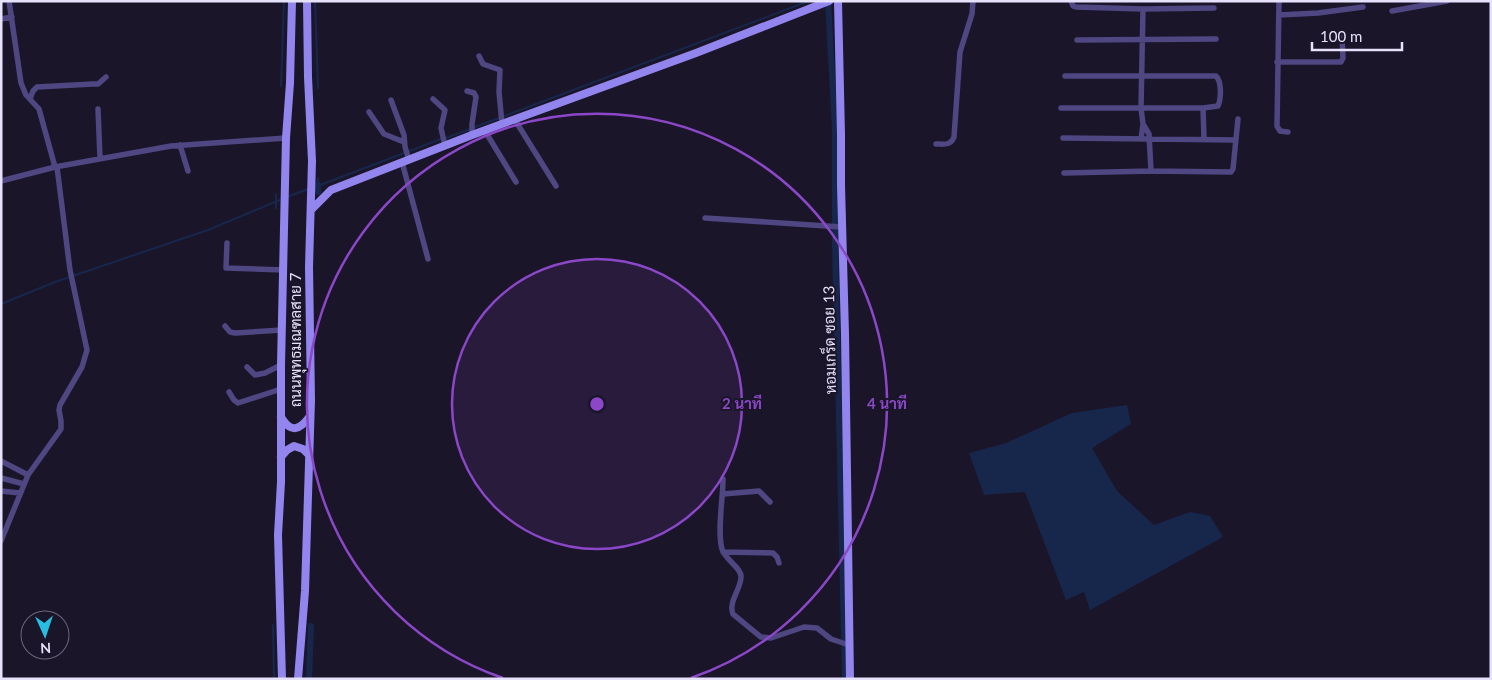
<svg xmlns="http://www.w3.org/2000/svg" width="1492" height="680" font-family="Lato,Sarabun,sans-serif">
  <rect width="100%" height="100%" fill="#1b152a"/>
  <path fill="#17274c" d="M1127 405 1131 424 1092 448 1117 491 1154 525 1190 512 1210 516 1223 537 1090 610 1084 592 1066 600 1025 492 984 495 969 453 1006 443 1072 413Z"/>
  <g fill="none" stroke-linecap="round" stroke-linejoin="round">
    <path stroke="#17274c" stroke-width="2" d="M315 1 318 88
      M281 86 284 1
      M446 138 809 1
      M318 178V185
      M315 187 441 139
      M287 197 308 189
      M276 208V194
      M1 304 55 282 208 230 282 199
      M273 625 274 679"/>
    <path stroke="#17274c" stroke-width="6" d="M828 1 835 129V242L845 679
      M318 192V185
      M309 679 311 626"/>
    <path stroke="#4e4782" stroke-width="5.5" d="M9 1 21 83 26 95 39 109 55 167
      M1071 1 1073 6 1076 7 1143 9 1141 108 1143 124 1141 139
      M1279 1 1277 126 1280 131 1288 132
      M1143 9 1214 8
      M1392 11 1447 1
      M1279 15 1318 13 1363 7
      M1 19 12 17
      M1077 40 1216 39
      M479 56 483 64 500 70 499 92 502 124
      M1277 62H1341L1343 58 1342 37
      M1065 76H1216C1222 82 1221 99 1218 106L1203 108 1204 139
      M467 91 474 93 476 97 472 124V135
      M30 99 33 91 37 87 93 84H98L106 77
      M433 99 445 110 441 128 445 146
      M391 100 404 135 405 147 409 160
      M1061 108H1203
      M98 109 100 158
      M369 112 384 134 404 142
      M515 120 556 186
      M1143 124 1149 134 1151 171
      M485 131 516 182
      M1063 138 1236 140
      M936 144C943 144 951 146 954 137L960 52 972 14 973 1
      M180 145 188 171
      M402 162 428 259
      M1064 173 1151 171 1231 172 1233 169 1238 119
      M1 181 55 167 171 146 286 138
      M705 218 842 227
      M227 243 226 268 284 270
      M225 326 230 332 235 333 282 330
      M247 367 255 375 265 373 281 365
      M229 392 234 400 238 403 281 389
      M1 461 28 475
      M1 478 24 484
      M723 479C723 499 717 531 722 549 725 560 742 568 741 577 741 589 728 602 733 614L761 637 771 638 804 627 817 628 831 639 849 645
      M1 491 20 493
      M723 494 759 491 770 502
      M1 541 28 475 61 429V421L59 410 60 405 82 367 87 350 70 270 57 167
      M723 552 773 553 777 557 779 563"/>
    <path stroke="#9286ee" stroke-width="8" d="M838 1 841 135V185L845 334 850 679
      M311 210 331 190 472 135 696 53 829 1
      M281 417C291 434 300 430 310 416
      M281 457 287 450 294 446 303 449 308 454
      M282 679 278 535 281 482V365L286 138 290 83 292 1
      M298 679 305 591 311 400 309 267 312 161 308 77 307 1"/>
  </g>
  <circle cx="597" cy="404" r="145" fill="#8b47c8" fill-opacity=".12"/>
  <g fill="none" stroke="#8b47c8" stroke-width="2.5">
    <circle cx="597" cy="404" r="145"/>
    <path d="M503 678A290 290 0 1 1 691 678"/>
  </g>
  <g text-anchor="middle" stroke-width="4" stroke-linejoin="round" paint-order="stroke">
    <g font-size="15" fill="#e7e2fb" stroke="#1b152a">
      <text transform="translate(296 340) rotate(-90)" y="5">ถนนพุทธมณฑลสาย 7</text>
      <text transform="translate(830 340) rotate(-91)" y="5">หอมเกร็ด ซอย 13</text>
    </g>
  </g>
  <circle cx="597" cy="404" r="8" fill="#8b47c8" stroke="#1b152a" stroke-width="2.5"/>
  <g font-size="15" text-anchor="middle" font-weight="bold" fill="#8b47c8" stroke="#1b152a" stroke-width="4" stroke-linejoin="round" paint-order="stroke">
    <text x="742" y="409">2 นาที</text>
    <text x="887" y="409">4 นาที</text>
  </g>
  <rect width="1492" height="680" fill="none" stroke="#e7e2fb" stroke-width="5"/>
  <g transform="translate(45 635) rotate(177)"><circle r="24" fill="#1b152a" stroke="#6d677e"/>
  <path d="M0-4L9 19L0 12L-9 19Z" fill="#28bee1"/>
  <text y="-8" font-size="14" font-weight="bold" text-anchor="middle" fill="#e7e2fb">N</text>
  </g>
  <path d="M1312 42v8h90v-8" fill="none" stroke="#e7e2fb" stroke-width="2.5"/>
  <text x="1320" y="42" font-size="15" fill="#e7e2fb" stroke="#1b152a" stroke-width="4" paint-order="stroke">100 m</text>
</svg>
